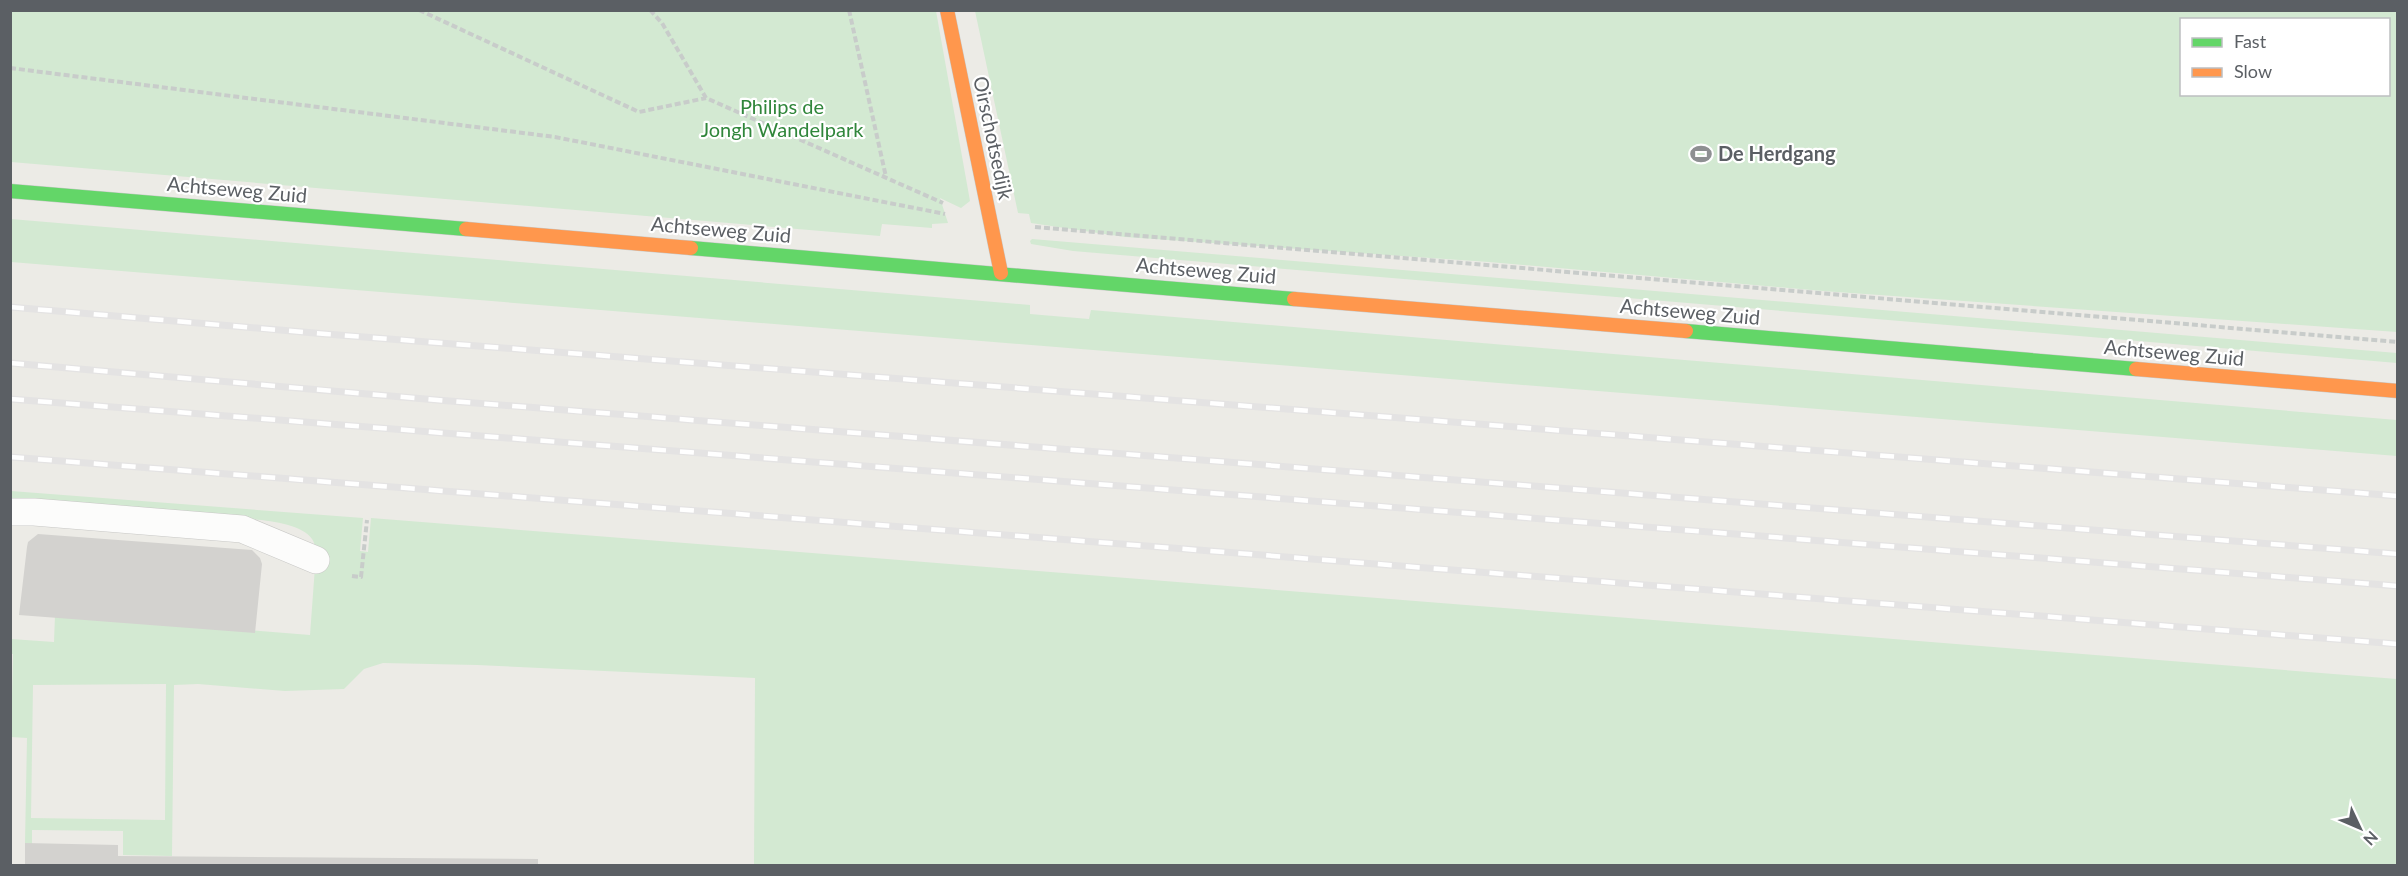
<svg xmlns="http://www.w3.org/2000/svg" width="2408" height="876" font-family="Lato,sans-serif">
  <rect width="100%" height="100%" fill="#ecebe6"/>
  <path fill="#d3e9d2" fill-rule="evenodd" d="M10 11H936L970 201 961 208 940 198 948 223 932 224V228L882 224 880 236 11 162Z
    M975 11H2397V332L1823 291 1489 262 1125 237 1031 223 1029 214 1018 213ZM2182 20H2388V94H2182Z
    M11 219 1030 305V314L1089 319 1091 310 2397 420V456L11 262Z
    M1032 239 2397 353V363L1073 251 1031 244 1030 241Z
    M11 491 363 518 360 551 368 552 371 518 2397 679V865H754L755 678 477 665 383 663 364 669 344 689 285 691 198 684 174 685 172 856 123 855V831L32 830V844L25 843 27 738 11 737 13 654H11V639L54 642 55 615 310 635 316 553C315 549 315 543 312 539 301 522 261 520 242 518L11 501ZM166 684 165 820 31 818 33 685Z"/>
  <path fill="#d3d2cf" d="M38 534 252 550 260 558 262 564 255 633 19 615 27 547 28 542Z
    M25 843 118 845V856L538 859V866H25Z"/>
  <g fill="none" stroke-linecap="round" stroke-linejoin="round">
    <defs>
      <path id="lane" d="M10 512H34L242 529 316 560"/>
      <path id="fast" d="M10 191 466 229
        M691 248 1294 299
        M1686 331 2136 369"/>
      <path id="slow" d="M947 10 1001 273
        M466 229 691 248
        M1294 299 1686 331
        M2136 369 2398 391"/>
    </defs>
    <use href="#lane" stroke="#c8c8c6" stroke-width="28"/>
    <use href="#fast" stroke="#c8c9c8" stroke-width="15"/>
    <use href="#slow" stroke="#c8c9c8" stroke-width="15"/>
    <path stroke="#c8ccca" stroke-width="4" stroke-dasharray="6 3" stroke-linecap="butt" d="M419 10 639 112 706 98
      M650 10 662 23 706 98 943 203
      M849 10 886 177
      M10 68 555 137 945 214
      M1035 227 2398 342
      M352 576 361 577 367 520"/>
    <use href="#lane" stroke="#fcfcfb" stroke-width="27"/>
    <use href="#fast" stroke="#63d668" stroke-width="14"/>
    <use href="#slow" stroke="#ff974d" stroke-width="14"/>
    <defs>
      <path id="rail" d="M10 307 326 334 2398 496
        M10 363 437 400 2398 554
        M10 399 2398 586
        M10 457 2398 644"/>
    </defs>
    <use href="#rail" stroke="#e4e3e3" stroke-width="7"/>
    <use href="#rail" stroke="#fff" stroke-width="4.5" stroke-dasharray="14" stroke-linecap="butt"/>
  </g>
  <defs>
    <symbol id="stadium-bare" viewBox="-9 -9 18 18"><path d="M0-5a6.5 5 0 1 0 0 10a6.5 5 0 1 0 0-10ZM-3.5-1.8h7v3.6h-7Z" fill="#8e9092" stroke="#fff" stroke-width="2.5" paint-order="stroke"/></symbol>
  </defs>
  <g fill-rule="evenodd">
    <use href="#stadium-bare" x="1686" y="139" width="30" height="30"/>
  </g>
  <g text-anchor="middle" stroke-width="4.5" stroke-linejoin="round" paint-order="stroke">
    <g font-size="20" fill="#30863b" stroke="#fff">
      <text x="782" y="114">Philips de<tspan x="782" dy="23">Jongh Wandelpark</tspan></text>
    </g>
    <g font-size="20" fill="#5b5f64" stroke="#fff">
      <text transform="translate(993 138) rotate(78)" y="7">Oirschotsedijk</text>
      <text transform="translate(237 190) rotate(5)" y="7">Achtseweg Zuid</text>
      <text transform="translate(721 230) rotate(5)" y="7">Achtseweg Zuid</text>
      <text transform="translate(1206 271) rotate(5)" y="7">Achtseweg Zuid</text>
      <text transform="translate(1690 312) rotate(5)" y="7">Achtseweg Zuid</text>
      <text transform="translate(2174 353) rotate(5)" y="7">Achtseweg Zuid</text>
    </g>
    <g font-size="20" font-weight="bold" fill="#5b5f64" stroke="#fff" text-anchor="start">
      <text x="1718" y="161">De Herdgang</text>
    </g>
  </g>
  <rect width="2408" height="876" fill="none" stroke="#5b5f64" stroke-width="24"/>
  <rect x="2180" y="18" width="210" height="78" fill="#ffffff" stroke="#bdbfc1" stroke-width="1.5"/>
  <rect x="2192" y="38" width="30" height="9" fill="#63d668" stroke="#bdbfc1" stroke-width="1.5"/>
  <text x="2234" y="48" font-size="18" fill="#5b5f64">Fast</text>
  <rect x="2192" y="68" width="30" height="9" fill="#ff974d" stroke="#bdbfc1" stroke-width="1.5"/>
  <text x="2234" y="78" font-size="18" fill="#5b5f64">Slow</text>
  <g transform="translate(2360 828) rotate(134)" stroke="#ffffff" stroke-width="4.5" paint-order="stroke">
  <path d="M0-4.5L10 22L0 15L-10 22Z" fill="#5b5f64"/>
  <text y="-9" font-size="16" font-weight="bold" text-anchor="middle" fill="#5b5f64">N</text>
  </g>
</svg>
